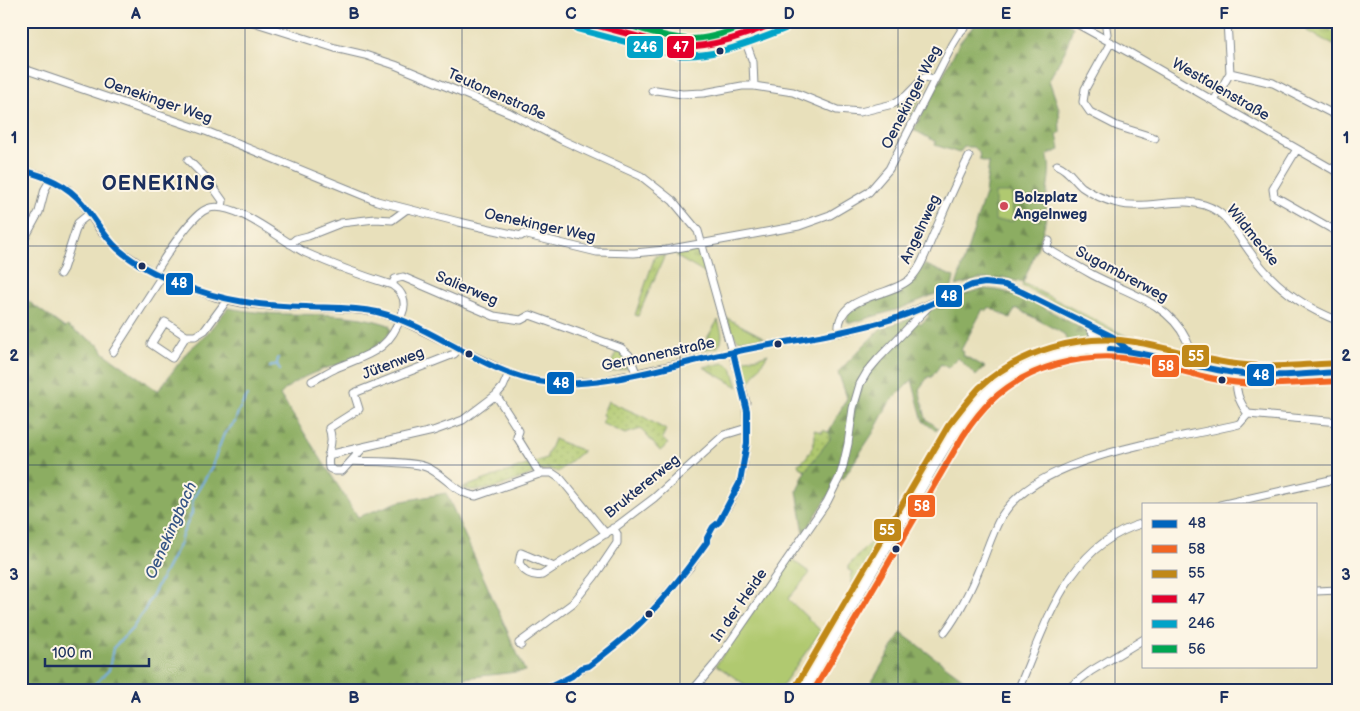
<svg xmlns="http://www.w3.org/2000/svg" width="1360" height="711" font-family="'Balsamiq Sans',sans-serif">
  <defs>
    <pattern id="grass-tufts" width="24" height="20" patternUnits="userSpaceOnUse" patternTransform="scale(1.25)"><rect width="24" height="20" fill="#b0c96f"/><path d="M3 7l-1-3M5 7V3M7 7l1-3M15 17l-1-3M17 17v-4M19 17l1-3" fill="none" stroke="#8ea45e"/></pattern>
    <pattern id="forest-firs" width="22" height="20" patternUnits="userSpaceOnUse" patternTransform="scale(1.25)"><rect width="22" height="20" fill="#8cad62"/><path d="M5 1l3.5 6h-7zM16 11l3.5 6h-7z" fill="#728d54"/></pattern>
    <pattern id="park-dots" width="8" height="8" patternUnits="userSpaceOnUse" patternTransform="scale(1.25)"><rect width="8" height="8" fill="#b0c96f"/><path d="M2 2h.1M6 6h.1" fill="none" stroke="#8ea45e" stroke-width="1.8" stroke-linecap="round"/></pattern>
  </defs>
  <rect width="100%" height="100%" fill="#fcf5e5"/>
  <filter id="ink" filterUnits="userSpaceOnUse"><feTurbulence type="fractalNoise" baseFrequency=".02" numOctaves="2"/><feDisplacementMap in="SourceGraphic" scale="10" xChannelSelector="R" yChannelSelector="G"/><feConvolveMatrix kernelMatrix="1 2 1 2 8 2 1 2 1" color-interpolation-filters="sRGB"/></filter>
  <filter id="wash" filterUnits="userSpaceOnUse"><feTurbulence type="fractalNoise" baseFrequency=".0096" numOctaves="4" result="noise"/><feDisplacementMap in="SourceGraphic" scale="20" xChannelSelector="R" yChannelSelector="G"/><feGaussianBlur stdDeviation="1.12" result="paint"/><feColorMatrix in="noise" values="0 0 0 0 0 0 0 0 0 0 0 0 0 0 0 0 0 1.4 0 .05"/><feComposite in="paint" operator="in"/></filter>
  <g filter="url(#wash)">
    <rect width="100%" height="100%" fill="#e8e0bb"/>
    <path fill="url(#grass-tufts)" stroke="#667c66" d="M1309 21H1331L1329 30 1339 33V48L1307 31Z
      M925 82H928L911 115 897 106 910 96Z
      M695 249 700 252 706 274 677 257V252Z
      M665 255 638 316 635 315 655 256Z
      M1023 283 1128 337 1127 339 1022 286Z
      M727 318 765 338C738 343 737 345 727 318Z
      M718 320C721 331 725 337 718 347L700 350Z
      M618 348 624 353 630 367 607 373Z
      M768 354 750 382 745 380C743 371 740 366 746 359L759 357Z
      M724 363 732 368 738 387 703 367Z"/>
    <path fill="url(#forest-firs)" stroke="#546e60" d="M980 21H1063L1073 27 1065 51 1049 80 1059 109 1060 133 1057 134 1060 150 1047 155C1052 167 1048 180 1047 193 1046 200 1047 208 1046 216 1043 239 1031 262 1023 283L1002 277V279H979L956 286 985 194 989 163 980 160 979 152 974 147H964L959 153 935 145 936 142 914 130 960 42 969 31Z
      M924 264 954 277 952 287 899 309 851 323 847 321 848 314C867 298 894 299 910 283 916 278 920 270 924 264Z
      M982 289C1019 289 1052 313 1084 330 1094 343 1078 343 1068 344L1064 334 1016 308 1010 318 989 307 987 311 983 309 961 350 964 352 963 355 985 367 976 376 958 358 948 368 941 364 931 378 929 376 919 389 926 419 938 428 936 431 923 421 912 380 889 403 873 433 843 479 841 477 859 392 869 373 917 321 921 324 929 316 926 312 960 299 959 296Z
      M21 296 65 328 67 326 100 346 104 353 158 391 188 351 204 337 228 308C247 311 266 314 285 314 321 315 355 313 389 325L391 331C368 368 308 362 280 395L358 517 398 502 446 493 525 671 446 680V690H21Z
      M912 318 914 319 866 371 841 466 831 492 804 533 797 491 805 471 830 439 828 433 847 398 838 372 880 329Z
      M901 633 972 685V690H867Z"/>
    <path fill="url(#park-dots)" stroke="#667c66" d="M608 401 642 416 666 430 662 438 668 444 660 451 641 429 625 434 601 423 605 416 602 415Z
      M814 430 822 432 823 430 830 433V439L805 471 802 468 799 467 798 464C808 459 818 441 814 430Z
      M554 439 583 451 558 472 550 469 540 471 535 462 546 458Z
      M532 463 537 472C514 480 487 496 462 488Z
      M883 529 886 530 857 580 853 581 851 584V576L853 572 848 570V566Z"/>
    <path fill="#b0c96f" stroke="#667c66" d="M995 193H1012L1013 221H995Z
      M790 558 810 573 788 599 821 631 779 690H753L716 665Z"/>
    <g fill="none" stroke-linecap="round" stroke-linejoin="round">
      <path stroke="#75aee5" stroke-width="2" d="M277 364 280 370
        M270 367 277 364 278 358
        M89 690 109 670 113 648 132 629 144 611 180 543 182 535 192 513V500L211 469 224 434 235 422 238 412 247 396"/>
    </g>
  </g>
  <g filter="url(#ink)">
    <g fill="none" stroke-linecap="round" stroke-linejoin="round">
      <defs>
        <path id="minor" d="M250 21 335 48 365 55 395 65 510 113 562 140 641 176 673 201 698 231 746 402 747 443 743 469 740 482 731 501 719 522 713 527 707 538V542L690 567 647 616 625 637 594 662 589 666 578 670 572 676 543 690
          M579 21 677 47C711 51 751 32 782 21
          M1072 21 1130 53 1339 173
          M743 34 753 62 754 86 793 92 837 110 860 112 893 104 906 96 924 78 927 77 934 80
          M1105 38 1107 34 1105 21
          M1111 42 1085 89 1083 102 1090 112 1117 126 1155 138
          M21 68 208 132 377 201 459 222 521 236 523 234 597 252 634 253 666 250 799 226 830 215 869 192 889 169 953 44 961 31 971 21
          M1230 73 1273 83 1339 117
          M652 91 656 90 682 94 704 93 742 86H754
          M1214 101 1230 73 1227 21
          M1297 149 1273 189 1274 196 1339 233
          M188 160 208 180 223 201 222 207
          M1057 165C1068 169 1073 179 1082 187 1092 194 1105 200 1117 203 1150 212 1187 191 1217 211 1231 220 1240 239 1250 252 1272 284 1302 307 1339 321
          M21 170 44 176 68 189 82 203 100 230 119 250 151 271 179 284 215 297 242 303 270 306 348 309 376 312 400 320 509 373 538 381 566 383 602 381 745 349 848 331 899 317 972 285 985 283 1005 285 1022 292 1113 337 1129 350
          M1049 241 1046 248C1061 257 1077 266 1093 275 1127 293 1168 302 1186 339 1190 348 1194 356 1192 365
          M290 244 296 239 308 236 341 223 375 219 392 220 407 209
          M21 245 39 212 45 189 51 179
          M155 273C165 257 191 215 207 209 233 198 283 242 306 253 333 265 363 276 392 285 403 292 407 302 402 314 389 352 369 354 336 368 328 372 320 377 312 381
          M60 274 63 269 78 223 89 214
          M392 285 395 279 403 277 494 316 521 320 530 315 621 348 629 355 636 373
          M165 322 186 336 172 358 151 344Z
          M1089 327 1094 335 1091 349
          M839 333C835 294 889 298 910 279 921 268 926 252 932 238 944 211 955 184 969 157
          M186 336H195L205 330 227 300
          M113 352 162 276
          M1237 373C1235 391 1238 400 1248 414L1339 422
          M496 395 519 431 517 437 540 474
          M364 447 342 471H335L329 468C326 451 335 444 329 428L359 409 354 393 454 354 459 349
          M328 455 433 431 463 420 496 395 503 387 509 373
          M352 461C369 462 412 461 426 467 444 474 456 494 476 496L542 473H552L561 479 606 534
          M1220 505 1339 478
          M554 567 521 553 519 563C524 572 532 577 542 575L617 526 654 498 724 435 747 428
          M1316 591 1339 590
          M945 632C961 611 972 587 982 562 988 547 993 531 1001 517 1040 453 1172 441 1239 424L1248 414
          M521 645 519 643 573 603 594 577 617 543V534L613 528
          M693 690 715 664 827 502 840 476 843 466 848 444 853 408 860 384 867 372 878 359 930 305
          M1018 690C1046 625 1067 544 1144 523
          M1066 690 1091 671 1144 639"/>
        <path id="major" d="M804 690C840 626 877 563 914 500 936 464 955 424 986 394 1016 366 1062 349 1103 348 1145 348 1185 365 1226 372 1263 378 1301 374 1339 372"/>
      </defs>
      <use href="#minor" stroke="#82888c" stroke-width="9"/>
      <use href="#major" stroke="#82888c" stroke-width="11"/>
      <use href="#minor" stroke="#fff" stroke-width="7"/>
      <use href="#major" stroke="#fff" stroke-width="9"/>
      <defs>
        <path id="bus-1" d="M21 170C45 176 67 184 83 204 95 219 103 235 118 249 135 264 159 276 180 284 222 301 260 306 306 307 329 308 355 307 377 312 433 326 481 371 538 381 593 391 661 368 715 356 775 342 837 336 896 318 922 310 947 296 972 285L985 283 1005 285 1022 292 1113 337 1129 351
          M1110 349C1152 353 1193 367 1235 373 1269 378 1304 374 1339 372
          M544 690 572 676 581 668 589 666C604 654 620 642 634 629 662 603 685 573 707 542V538L713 527 719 522 740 482 747 443V411L733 352"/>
        <path id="bus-2" d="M814 690 963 436C971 424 980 411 991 401 1028 366 1083 352 1132 359 1164 364 1194 376 1225 381 1263 387 1301 383 1339 381"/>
        <path id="bus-3" d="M796 686 948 426C958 413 968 400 979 388 1020 350 1081 333 1135 342 1167 347 1197 358 1228 363 1265 369 1302 365 1338 363"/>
        <path id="bus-4" d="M580 21 677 47C714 48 747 34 781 21"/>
        <path id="bus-5" d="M577 29 675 55C713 59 750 42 785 29"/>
        <path id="bus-6" d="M614 21C635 27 656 35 678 38 704 43 733 30 756 21"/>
      </defs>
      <use href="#bus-1" stroke="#fcf5e5" stroke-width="10"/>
      <use href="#bus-2" stroke="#fcf5e5" stroke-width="10"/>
      <use href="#bus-3" stroke="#fcf5e5" stroke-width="10"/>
      <use href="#bus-4" stroke="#fcf5e5" stroke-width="10"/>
      <use href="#bus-5" stroke="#fcf5e5" stroke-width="10"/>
      <use href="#bus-6" stroke="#fcf5e5" stroke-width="10"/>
      <use href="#bus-1" stroke="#0065bd" stroke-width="6"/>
      <use href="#bus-2" stroke="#f26522" stroke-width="6"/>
      <use href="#bus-3" stroke="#c08818" stroke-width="6"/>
      <use href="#bus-4" stroke="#e4002b" stroke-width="6"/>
      <use href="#bus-5" stroke="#01a3c8" stroke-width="6"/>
      <use href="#bus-6" stroke="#00a651" stroke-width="6"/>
    </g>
  </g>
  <path fill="none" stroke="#1b2f5e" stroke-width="1" stroke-opacity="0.55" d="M245 21V690M462 21V690M680 21V690M898 21V690M1115 21V690M21 246H1339M21 465H1339"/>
  <g fill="#1b2f5e" stroke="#fcf5e5" stroke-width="2">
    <circle cx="720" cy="51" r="4.5"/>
    <circle cx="142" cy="266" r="4.5"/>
    <circle cx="778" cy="344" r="4.5"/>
    <circle cx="469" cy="354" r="4.5"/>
    <circle cx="1222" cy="380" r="4.5"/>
    <circle cx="896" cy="549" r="4.5"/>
    <circle cx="649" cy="614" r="4.5"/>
  </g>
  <circle fill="#d1495b" stroke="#fcf5e5" stroke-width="2" cx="1004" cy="206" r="5"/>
  <g text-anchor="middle" stroke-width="4" stroke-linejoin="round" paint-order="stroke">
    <g font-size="15" fill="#1b2f5e" stroke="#fcf5e5">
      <text transform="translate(1221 89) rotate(30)" y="5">Westfalenstraße</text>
      <text transform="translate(497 94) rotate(24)" y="5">Teutonenstraße</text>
      <text transform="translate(911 97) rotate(-63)" y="5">Oenekinger Weg</text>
      <text transform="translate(158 100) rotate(19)" y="5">Oenekinger Weg</text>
      <text transform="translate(540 225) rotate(12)" y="5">Oenekinger Weg</text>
      <text transform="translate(920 229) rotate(-65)" y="5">Angelnweg</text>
      <text transform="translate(1253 235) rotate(51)" y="5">Wildmecke</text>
      <text transform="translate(1122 274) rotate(28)" y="5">Sugambrerweg</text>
      <text transform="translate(467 288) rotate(23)" y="5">Salierweg</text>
      <text transform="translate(658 354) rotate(-12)" y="5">Germanenstraße</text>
      <text transform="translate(393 363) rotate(-21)" y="5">Jütenweg</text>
      <text transform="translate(642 486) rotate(-39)" y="5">Bruktererweg</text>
      <text transform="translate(739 605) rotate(-55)" y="5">In der Heide</text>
    </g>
    <g font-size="15" font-weight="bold" fill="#1b2f5e" stroke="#fcf5e5" text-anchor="start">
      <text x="1014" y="202">Bolzplatz<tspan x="1014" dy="17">Angelnweg</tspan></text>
    </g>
    <g font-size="16" font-style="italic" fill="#365586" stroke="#fcf5e5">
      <text transform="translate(170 530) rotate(-66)" y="6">Oenekingbach</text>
    </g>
    <g font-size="20" font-weight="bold" letter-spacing="1" fill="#1b2f5e" stroke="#fcf5e5">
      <text x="159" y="190">OENEKING</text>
    </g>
  </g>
  <g stroke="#fcf5e5" stroke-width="2">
    <rect x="666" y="35" width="29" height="24" rx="5" fill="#e4002b"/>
    <rect x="626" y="35" width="38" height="24" rx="5" fill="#01a3c8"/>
    <rect x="165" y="272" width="29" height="24" rx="5" fill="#0065bd"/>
    <rect x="935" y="284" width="28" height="24" rx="5" fill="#0065bd"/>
    <rect x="1181" y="344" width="29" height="24" rx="5" fill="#c08818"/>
    <rect x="1151" y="354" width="29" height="24" rx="5" fill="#f26522"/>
    <rect x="1246" y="363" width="29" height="24" rx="5" fill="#0065bd"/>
    <rect x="546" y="371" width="29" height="24" rx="5" fill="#0065bd"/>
    <rect x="907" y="494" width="29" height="24" rx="5" fill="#f26522"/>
    <rect x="873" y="518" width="29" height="24" rx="5" fill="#c08818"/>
  </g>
  <g font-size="14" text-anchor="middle" font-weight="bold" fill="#fff">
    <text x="681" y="52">47</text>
    <text x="645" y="52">246</text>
    <text x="179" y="288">48</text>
    <text x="949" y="301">48</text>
    <text x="1196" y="361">55</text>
    <text x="1166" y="371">58</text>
    <text x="1261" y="380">48</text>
    <text x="561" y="388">48</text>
    <text x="922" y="511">58</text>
    <text x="887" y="535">55</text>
  </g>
  <rect width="1360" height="711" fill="none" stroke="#fcf5e5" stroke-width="55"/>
  <rect x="1142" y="503" width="175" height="165" fill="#fcf5e5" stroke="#a2a6af"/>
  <rect x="1152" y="520" width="25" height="8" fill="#0065bd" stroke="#a2a6af"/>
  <text x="1188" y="528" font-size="15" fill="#1b2f5e">48</text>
  <rect x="1152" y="545" width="25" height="8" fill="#f26522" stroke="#a2a6af"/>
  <text x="1188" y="554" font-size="15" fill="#1b2f5e">58</text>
  <rect x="1152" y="570" width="25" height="8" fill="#c08818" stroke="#a2a6af"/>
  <text x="1188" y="578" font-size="15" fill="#1b2f5e">55</text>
  <rect x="1152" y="595" width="25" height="8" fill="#e4002b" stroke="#a2a6af"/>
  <text x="1188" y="604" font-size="15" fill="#1b2f5e">47</text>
  <rect x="1152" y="620" width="25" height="8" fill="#01a3c8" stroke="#a2a6af"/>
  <text x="1188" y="628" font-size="15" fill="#1b2f5e">246</text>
  <rect x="1152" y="645" width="25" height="8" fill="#00a651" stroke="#a2a6af"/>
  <text x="1188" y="654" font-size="15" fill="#1b2f5e">56</text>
  <path d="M45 658v8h104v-8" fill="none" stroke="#1b2f5e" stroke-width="2.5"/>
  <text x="52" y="658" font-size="15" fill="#1b2f5e" stroke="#fcf5e5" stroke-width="4" paint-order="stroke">100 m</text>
  <rect x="28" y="28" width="1304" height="656" fill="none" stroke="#1b2f5e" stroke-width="2"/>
  <g font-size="16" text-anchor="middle" font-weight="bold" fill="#1b2f5e">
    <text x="136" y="19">A</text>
    <text x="354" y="19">B</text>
    <text x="571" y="19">C</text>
    <text x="789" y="19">D</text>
    <text x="1006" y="19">E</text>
    <text x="1224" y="19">F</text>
    <text x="14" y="143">1</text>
    <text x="1346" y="143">1</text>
    <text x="14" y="361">2</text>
    <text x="1346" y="361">2</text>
    <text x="14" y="580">3</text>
    <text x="1346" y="580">3</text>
    <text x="136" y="703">A</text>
    <text x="354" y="703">B</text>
    <text x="571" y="703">C</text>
    <text x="789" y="703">D</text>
    <text x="1006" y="703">E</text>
    <text x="1224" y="703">F</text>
  </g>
</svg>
